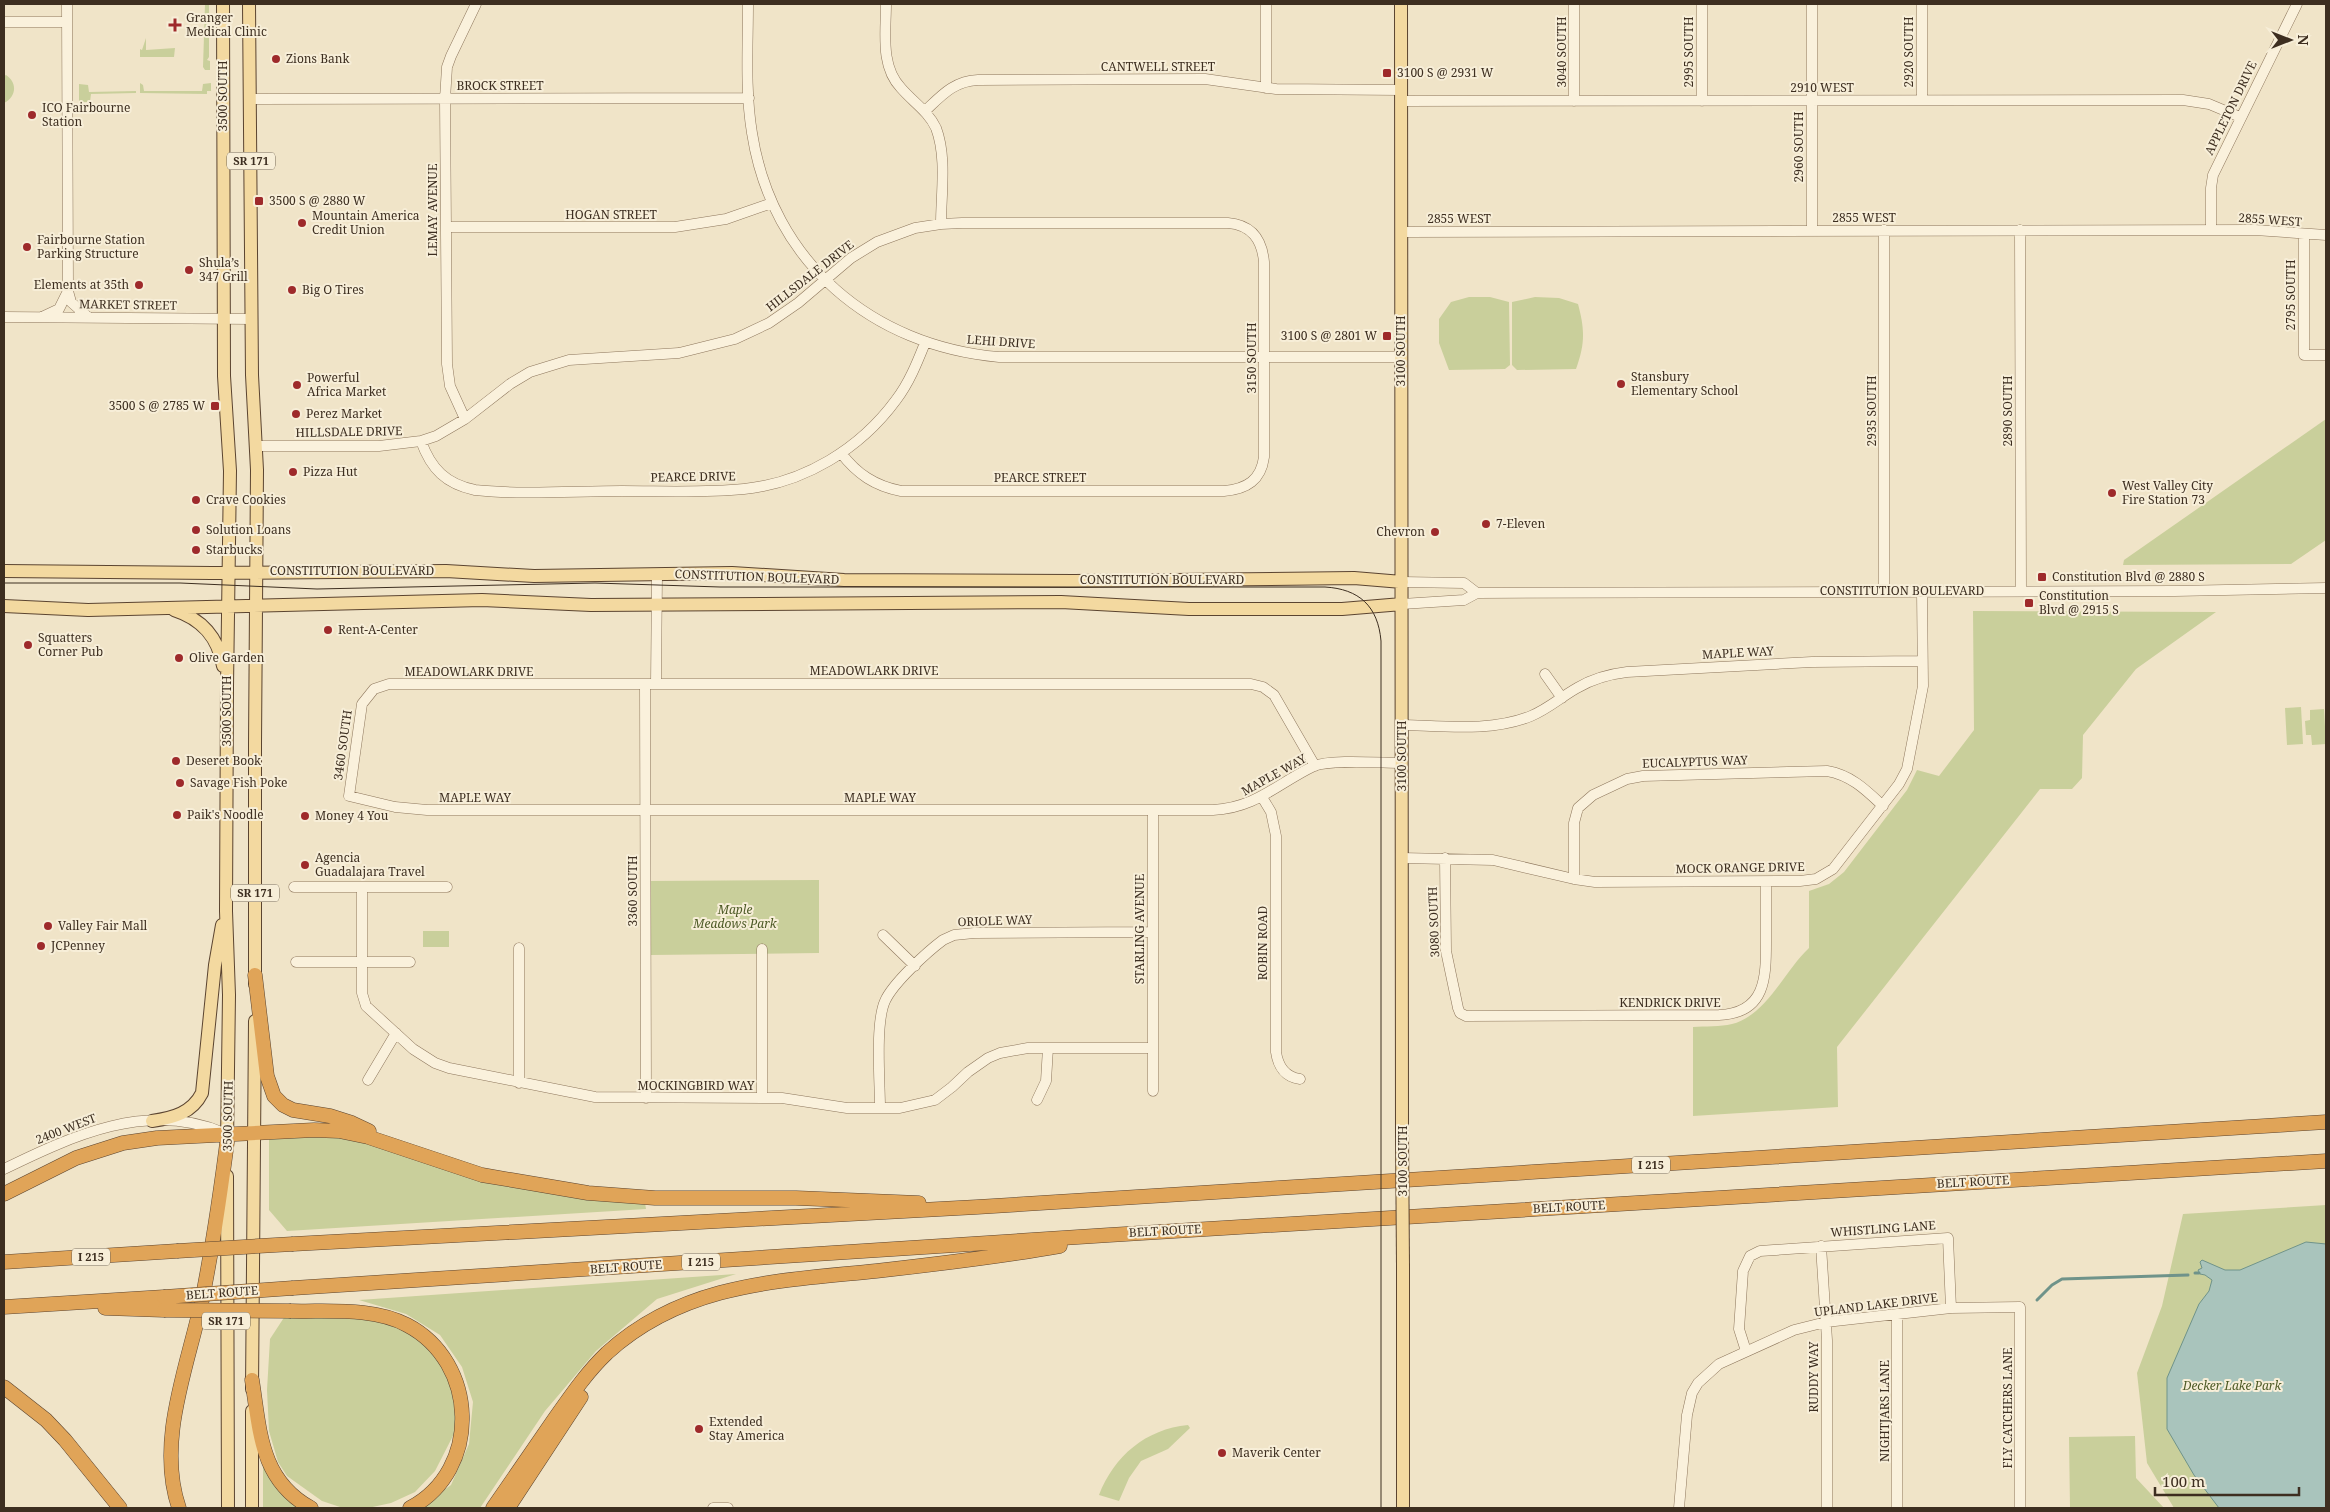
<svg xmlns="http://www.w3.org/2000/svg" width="2330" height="1512" font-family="'Noto Serif',serif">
  <rect width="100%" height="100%" fill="#f0e4c8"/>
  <path fill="#c9cf9b" d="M205 4H209V57L207 60 210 61V70H205L203 67Z
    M146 38V50L175 48 174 57H140V49L142 50Z
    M6 75C18 83 16 97 4 103V76Z
    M140 83 143 85 144 91H202L203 84 211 83V91H207V94L140 93Z
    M79 84 88 85 89 92 136 91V93L91 94 90 102H79Z
    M1469 297H1490L1509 302 1510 365 1505 369 1449 370 1439 343V319L1451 302Z
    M1535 297 1559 298 1578 304C1585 330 1585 344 1576 369L1517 370 1512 365V302Z
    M2326 419V540L2291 564 2123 565 2124 560Z
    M1973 611 2216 612 2136 669 2083 735 2082 778 2072 789H2040L1837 1047 1838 1107 1693 1116V1027C1706 1026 1720 1027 1732 1024 1766 1016 1785 970 1809 948V891L1829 884 1844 872 1907 790 1917 770 1939 776 1974 730Z
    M2301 707 2303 744 2287 745 2285 708Z
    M2324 709 2326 744 2312 745 2311 735H2306L2305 721 2310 720V710Z
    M819 880V953L651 955 650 881Z
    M423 931H449V947H423Z
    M302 1136 353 1137 398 1152 645 1203 646 1209 287 1231 269 1210V1138Z
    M2326 1205V1508H2174L2147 1463 2137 1373 2162 1306 2183 1214Z
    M736 1274 657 1299 596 1351 545 1411 480 1508H419L451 1485 469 1444 473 1402 462 1367 440 1335 406 1314 359 1300Z
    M285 1316 370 1318 408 1329 432 1348 453 1387 456 1430 435 1471 415 1492 391 1503 368 1508 340 1507 322 1501 287 1476 278 1462 269 1431 267 1390 270 1339Z
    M1188 1425 1190 1428 1168 1449 1141 1461 1129 1478 1119 1501 1099 1495C1114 1456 1146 1429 1188 1425Z
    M2135 1436 2136 1478 2164 1508H2070L2069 1437Z
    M263 1466 295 1505 301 1508H263Z"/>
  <path fill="#a9c4bc" stroke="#6f938a" d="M2306 1242 2326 1244V1508H2219L2194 1475 2167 1429V1378L2199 1304 2209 1291 2212 1280 2205 1275 2200 1274 2198 1270 2202 1268 2200 1262 2202 1260 2225 1270H2240Z"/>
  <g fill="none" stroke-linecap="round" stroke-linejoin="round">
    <path stroke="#6f938a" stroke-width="3" d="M2195 1273H2199
      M2037 1300 2052 1285 2062 1279 2188 1275"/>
    <defs>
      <path id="minor" d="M748 4C748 46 745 91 752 133 772 262 872 346 999 357H1401
        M886 4C886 32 880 66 901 88 913 102 928 111 936 128 947 157 941 194 941 224
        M1266 4V88
        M1574 4V101
        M1702 4V101
        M1812 4V231
        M1922 4V100
        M4 22H67
        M251 99 749 98
        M1401 101 2183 100 2209 104 2240 117
        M925 111C942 95 954 81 978 80L1205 79 1276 89 1401 90
        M446 227H675L726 219 772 203
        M1884 230V591
        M2020 230 2021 591
        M2211 230V188L2213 175 2297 4
        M1401 232 2255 230 2326 235
        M2304 235V355H2326
        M68 291 71 302 88 317
        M4 317 252 319
        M42 317 59 309 68 291 67 4
        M465 419 450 386 447 364 445 99 447 67 451 56 476 4
        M421 441C431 469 446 484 475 490 523 495 574 491 622 491 663 491 704 493 744 489 804 483 860 449 896 400 909 383 917 363 925 343
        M256 446H379L421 441 436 436 465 419 510 384 530 372 569 360 679 353 735 339 769 323 798 303 851 258 877 242 915 228 941 224 962 223H1228C1252 225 1262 240 1264 262V457C1261 480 1247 489 1224 491H901C875 486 857 474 841 453
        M1402 582 1464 583 1477 593
        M1402 604 1464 600 1477 593 2175 591 2326 588
        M1545 674 1562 698
        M645 684 646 1098
        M656 684 657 574
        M1402 725C1444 726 1492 732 1531 716 1548 709 1561 697 1577 688 1592 679 1610 674 1627 672L1812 662 1922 661
        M1315 766 1274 695 1263 687 1251 684H389L374 689 362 704 349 796 395 807 427 810H1213C1256 808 1278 783 1314 766 1331 759 1381 763 1402 763
        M1262 797 1271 812 1276 836V1052C1278 1066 1285 1077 1300 1079
        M1153 810V1091
        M1402 858 1493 860 1574 879 1595 882 1800 881 1816 879 1833 869 1899 784 1907 769 1923 686 1922 591
        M1445 858 1446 951 1458 1008 1460 1013 1466 1016 1719 1015C1767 1013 1766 976 1766 939 1766 920 1766 901 1766 882
        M1574 879V823L1578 808 1593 795 1627 779 1643 776 1827 771C1851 775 1866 790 1883 806
        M294 887H447
        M362 887V993L366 1006 413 1049 435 1063 449 1068 595 1097 782 1098 847 1108H900L935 1100 952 1087 968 1072 988 1058 1000 1053 1028 1048H1153
        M883 935 915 966
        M519 948V1083
        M762 949V1098
        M296 962H410
        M368 1080 396 1033
        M1037 1100 1046 1081 1048 1048
        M880 1108C880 1082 875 1023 885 1001 893 983 927 952 943 940L954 935 974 933 1153 932
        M4 1169C72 1136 148 1100 224 1133
        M1821 1246 1827 1340V1508
        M1897 1314V1508
        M1746 1351 1739 1329 1743 1271 1750 1256 1760 1251 1948 1238 1951 1308
        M713 1508H728
        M1679 1508 1687 1415 1692 1393 1698 1383 1719 1364 1794 1330 1826 1322 1951 1308 2020 1307V1508"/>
      <path id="major" d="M223 4 224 376 230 471 227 687 226 911 229 995 227 1143
        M249 4 252 375 257 470 255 744V984
        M1401 4 1402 1133
        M4 571 212 573 446 571 534 576 732 573 844 580 1074 581 1354 578 1402 582
        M4 606 88 610 482 600 591 605 1061 602 1189 609H1342L1402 604
        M174 610C202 619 218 637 223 666
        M152 1121C173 1118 192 1113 202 1093L215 965 222 925
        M227 1176 228 1508
        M1403 1267V1508
        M252 1389 255 1021
        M252 1411V1508"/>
      <path id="highway" d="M255 975 267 1076 274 1096 283 1105 293 1110 330 1116 352 1123 369 1131
        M4 1194 76 1158 123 1143 157 1138 314 1130 339 1131 368 1137 482 1175 588 1193 655 1198H796L919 1203
        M293 1244 977 1207 2326 1122
        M4 1262 177 1251
        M293 1288 1109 1235 2326 1161
        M4 1307 164 1297
        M105 1308 164 1310
        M291 1311C329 1312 373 1307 407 1325 478 1362 482 1470 410 1508
        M252 1380C260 1431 260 1480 311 1508
        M4 1387 46 1420 65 1440 120 1508
        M179 1508C156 1441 188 1366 202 1300 213 1245 221 1190 228 1135
        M493 1508C513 1479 533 1450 553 1421 570 1397 586 1373 607 1353 684 1283 778 1281 876 1271 938 1264 999 1257 1060 1246
        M508 1508 581 1397"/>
    </defs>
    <use href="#minor" stroke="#8d765c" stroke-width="11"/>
    <use href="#major" stroke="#5b4430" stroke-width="14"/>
    <use href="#highway" stroke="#5b4430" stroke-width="15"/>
    <use href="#minor" stroke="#faf1dc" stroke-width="10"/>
    <use href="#major" stroke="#f3d9a0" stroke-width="12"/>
    <use href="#highway" stroke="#e0a458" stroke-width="14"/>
    <path stroke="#3d2e20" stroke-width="1" d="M4 583H180L317 589 595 583 720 587H1325C1359 589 1378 606 1381 641V1508"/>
    <defs>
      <path id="major-bridge" d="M1402 1133 1403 1267"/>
      <path id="highway-bridge" d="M177 1251 293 1244
        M164 1297 293 1288
        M164 1310 291 1311"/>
    </defs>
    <use href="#major-bridge" stroke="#5b4430" stroke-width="14" stroke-linecap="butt"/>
    <use href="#highway-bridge" stroke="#5b4430" stroke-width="15" stroke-linecap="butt"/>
    <use href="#major-bridge" stroke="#f3d9a0" stroke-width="12"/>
    <use href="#highway-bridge" stroke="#e0a458" stroke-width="14"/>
  </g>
  <g fill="#9e2a2b" stroke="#f7eed8" stroke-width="2">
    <path d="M172.5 17.5h5v5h5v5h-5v5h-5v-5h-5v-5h5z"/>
    <circle cx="276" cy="59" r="5"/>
    <rect x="1382" y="68" width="10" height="10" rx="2.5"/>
    <circle cx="32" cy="115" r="5"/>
    <rect x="254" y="196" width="10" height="10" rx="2.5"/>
    <circle cx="302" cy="223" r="5"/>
    <circle cx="27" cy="247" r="5"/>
    <circle cx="189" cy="270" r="5"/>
    <circle cx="139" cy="285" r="5"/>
    <circle cx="292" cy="290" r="5"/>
    <rect x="1382" y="331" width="10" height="10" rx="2.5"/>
    <circle cx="1621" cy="384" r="5"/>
    <circle cx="297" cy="385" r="5"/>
    <rect x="210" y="401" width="10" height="10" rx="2.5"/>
    <circle cx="296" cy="414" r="5"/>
    <circle cx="293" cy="472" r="5"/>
    <circle cx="2112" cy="493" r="5"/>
    <circle cx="196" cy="500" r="5"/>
    <circle cx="1486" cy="524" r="5"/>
    <circle cx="196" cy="530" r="5"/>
    <circle cx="1435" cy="532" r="5"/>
    <circle cx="196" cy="550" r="5"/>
    <rect x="2037" y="572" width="10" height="10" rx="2.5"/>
    <rect x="2024" y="598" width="10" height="10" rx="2.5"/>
    <circle cx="328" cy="630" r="5"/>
    <circle cx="28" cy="645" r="5"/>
    <circle cx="179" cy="658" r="5"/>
    <circle cx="176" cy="761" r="5"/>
    <circle cx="180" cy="783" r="5"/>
    <circle cx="177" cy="815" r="5"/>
    <circle cx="305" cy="816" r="5"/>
    <circle cx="305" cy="865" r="5"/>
    <circle cx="48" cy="926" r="5"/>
    <circle cx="41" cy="946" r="5"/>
    <circle cx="699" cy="1429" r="5"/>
    <circle cx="1222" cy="1453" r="5"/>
  </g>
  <g text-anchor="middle" stroke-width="4" stroke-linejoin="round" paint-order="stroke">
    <g fill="#f7eed8" stroke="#756857" stroke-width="1">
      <rect x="227" y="152.5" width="48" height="17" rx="4"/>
      <rect x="231" y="884.5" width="48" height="17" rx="4"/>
      <rect x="1632" y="1156.5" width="38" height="17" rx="4"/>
      <rect x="72" y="1248.5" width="38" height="17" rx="4"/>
      <rect x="682" y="1253.5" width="38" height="17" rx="4"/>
      <rect x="202" y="1312.5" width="48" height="17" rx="4"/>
    </g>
    <g font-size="11" font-weight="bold" fill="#3d2e20">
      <text x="251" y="165">SR 171</text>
      <text x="255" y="897">SR 171</text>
      <text x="1651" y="1169">I 215</text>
      <text x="91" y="1261">I 215</text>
      <text x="701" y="1266">I 215</text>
      <text x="226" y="1325">SR 171</text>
    </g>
    <g font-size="12" fill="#3d2e20" stroke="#f7eed8" text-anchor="start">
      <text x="186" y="22">Granger<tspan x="186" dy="14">Medical Clinic</tspan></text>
      <text x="286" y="63">Zions Bank</text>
      <text x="1397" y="77">3100 S @ 2931 W</text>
      <text x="42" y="112">ICO Fairbourne<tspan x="42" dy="14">Station</tspan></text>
      <text x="269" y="205">3500 S @ 2880 W</text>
      <text x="312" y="220">Mountain America<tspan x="312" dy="14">Credit Union</tspan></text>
      <text x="37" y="244">Fairbourne Station<tspan x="37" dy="14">Parking Structure</tspan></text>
      <text x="199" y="267">Shula’s<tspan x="199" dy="14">347 Grill</tspan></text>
      <text x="129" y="289" text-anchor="end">Elements at 35th</text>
      <text x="302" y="294">Big O Tires</text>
      <text x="1377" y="340" text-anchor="end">3100 S @ 2801 W</text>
      <text x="1631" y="381">Stansbury<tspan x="1631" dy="14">Elementary School</tspan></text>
      <text x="307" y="382">Powerful<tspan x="307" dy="14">Africa Market</tspan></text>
      <text x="205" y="410" text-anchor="end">3500 S @ 2785 W</text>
      <text x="306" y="418">Perez Market</text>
      <text x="303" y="476">Pizza Hut</text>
      <text x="2122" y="490">West Valley City<tspan x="2122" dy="14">Fire Station 73</tspan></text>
      <text x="206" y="504">Crave Cookies</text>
      <text x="1496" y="528">7-Eleven</text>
      <text x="206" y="534">Solution Loans</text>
      <text x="1425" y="536" text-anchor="end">Chevron</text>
      <text x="206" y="554">Starbucks</text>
      <text x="2052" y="581">Constitution Blvd @ 2880 S</text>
      <text x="2039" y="600">Constitution<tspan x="2039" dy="14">Blvd @ 2915 S</tspan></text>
      <text x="338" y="634">Rent-A-Center</text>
      <text x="38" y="642">Squatters<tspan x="38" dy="14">Corner Pub</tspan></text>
      <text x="189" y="662">Olive Garden</text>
      <text x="186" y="765">Deseret Book</text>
      <text x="190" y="787">Savage Fish Poke</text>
      <text x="187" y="819">Paik's Noodle</text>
      <text x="315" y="820">Money 4 You</text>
      <text x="315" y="862">Agencia<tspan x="315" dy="14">Guadalajara Travel</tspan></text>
      <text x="58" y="930">Valley Fair Mall</text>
      <text x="51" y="950">JCPenney</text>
      <text x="709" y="1426">Extended<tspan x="709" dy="14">Stay America</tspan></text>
      <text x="1232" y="1457">Maverik Center</text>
    </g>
    <g font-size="12" fill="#3d2e20" stroke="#f7eed8">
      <text transform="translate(1562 52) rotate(-90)" y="4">3040 SOUTH</text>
      <text transform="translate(1689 52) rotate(-90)" y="4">2995 SOUTH</text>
      <text transform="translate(1909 52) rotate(-90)" y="4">2920 SOUTH</text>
      <text x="1158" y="71">CANTWELL STREET</text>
      <text x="500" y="90">BROCK STREET</text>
      <text x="1822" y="92">2910 WEST</text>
      <text transform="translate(223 96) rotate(-90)" y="4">3500 SOUTH</text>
      <text transform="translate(2231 108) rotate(-64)" y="4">APPLETON DRIVE</text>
      <text transform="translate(1799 147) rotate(-90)" y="4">2960 SOUTH</text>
      <text transform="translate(433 210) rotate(-90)" y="4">LEMAY AVENUE</text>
      <text x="611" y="219">HOGAN STREET</text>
      <text x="1864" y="222">2855 WEST</text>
      <text x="1459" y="223">2855 WEST</text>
      <text transform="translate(2270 220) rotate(4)" y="4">2855 WEST</text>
      <text transform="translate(810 276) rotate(-38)" y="4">HILLSDALE DRIVE</text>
      <text transform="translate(2291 295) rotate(-90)" y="4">2795 SOUTH</text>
      <text transform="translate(128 305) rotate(1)" y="4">MARKET STREET</text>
      <text transform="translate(1001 342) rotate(4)" y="4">LEHI DRIVE</text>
      <text transform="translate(1401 351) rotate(-90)" y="4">3100 SOUTH</text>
      <text transform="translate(1252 358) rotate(-90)" y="4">3150 SOUTH</text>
      <text transform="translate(1872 411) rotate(-90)" y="4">2935 SOUTH</text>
      <text transform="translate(2008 411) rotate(-90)" y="4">2890 SOUTH</text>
      <text transform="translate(349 432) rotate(-1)" y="4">HILLSDALE DRIVE</text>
      <text transform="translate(693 477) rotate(-1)" y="4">PEARCE DRIVE</text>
      <text x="1040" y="482">PEARCE STREET</text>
      <text x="352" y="575">CONSTITUTION BOULEVARD</text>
      <text transform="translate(757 577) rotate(2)" y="4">CONSTITUTION BOULEVARD</text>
      <text x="1162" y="584">CONSTITUTION BOULEVARD</text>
      <text x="1902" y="595">CONSTITUTION BOULEVARD</text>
      <text transform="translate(1738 653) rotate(-3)" y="4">MAPLE WAY</text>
      <text x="874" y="675">MEADOWLARK DRIVE</text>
      <text x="469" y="676">MEADOWLARK DRIVE</text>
      <text transform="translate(227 711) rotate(-90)" y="4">3500 SOUTH</text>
      <text transform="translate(343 745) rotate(-82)" y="4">3460 SOUTH</text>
      <text transform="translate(1402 756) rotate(-90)" y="4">3100 SOUTH</text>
      <text transform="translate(1695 762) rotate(-2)" y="4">EUCALYPTUS WAY</text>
      <text transform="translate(1274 775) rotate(-29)" y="4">MAPLE WAY</text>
      <text x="475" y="802">MAPLE WAY</text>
      <text x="880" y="802">MAPLE WAY</text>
      <text transform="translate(1740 868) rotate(-1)" y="4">MOCK ORANGE DRIVE</text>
      <text transform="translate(633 891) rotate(-90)" y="4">3360 SOUTH</text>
      <text transform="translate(995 921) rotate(-2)" y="4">ORIOLE WAY</text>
      <text transform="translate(1434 922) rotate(-92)" y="4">3080 SOUTH</text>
      <text transform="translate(1140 929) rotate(-90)" y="4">STARLING AVENUE</text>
      <text transform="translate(1263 943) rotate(-90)" y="4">ROBIN ROAD</text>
      <text x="1670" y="1007">KENDRICK DRIVE</text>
      <text x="696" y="1090">MOCKINGBIRD WAY</text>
      <text transform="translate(228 1116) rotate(-89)" y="4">3500 SOUTH</text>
      <text transform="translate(66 1129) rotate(-21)" y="4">2400 WEST</text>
      <text transform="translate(1403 1161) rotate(-90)" y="4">3100 SOUTH</text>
      <text transform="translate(1973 1182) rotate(-3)" y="4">BELT ROUTE</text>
      <text transform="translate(1569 1207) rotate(-3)" y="4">BELT ROUTE</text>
      <text transform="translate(1883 1229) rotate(-4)" y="4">WHISTLING LANE</text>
      <text transform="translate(1165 1231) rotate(-3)" y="4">BELT ROUTE</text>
      <text transform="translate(626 1267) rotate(-4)" y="4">BELT ROUTE</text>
      <text transform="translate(222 1293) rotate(-4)" y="4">BELT ROUTE</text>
      <text transform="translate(1876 1305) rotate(-7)" y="4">UPLAND LAKE DRIVE</text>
      <text transform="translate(1814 1377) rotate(-90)" y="4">RUDDY WAY</text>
      <text transform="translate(2008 1408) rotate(-90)" y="4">FLY CATCHERS LANE</text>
      <text transform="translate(1885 1411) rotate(-90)" y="4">NIGHTJARS LANE</text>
    </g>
    <g font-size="12" font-style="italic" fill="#4d5a26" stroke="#f7eed8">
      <text x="735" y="914">Maple<tspan x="735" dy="14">Meadows Park</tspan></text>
      <text x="2232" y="1390">Decker Lake Park</text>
    </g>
  </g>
  <rect width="2330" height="1512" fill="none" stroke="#3d2e20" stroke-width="10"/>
  <g transform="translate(2290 40) rotate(90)" stroke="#f7eed8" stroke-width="4" paint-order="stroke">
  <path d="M0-4L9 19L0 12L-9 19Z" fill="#3d2e20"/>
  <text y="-8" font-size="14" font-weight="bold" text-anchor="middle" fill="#3d2e20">N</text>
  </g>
  <path d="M2155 1487v8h144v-8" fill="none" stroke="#3d2e20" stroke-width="2.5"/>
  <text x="2162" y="1487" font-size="15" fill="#3d2e20" stroke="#f7eed8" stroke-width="4" paint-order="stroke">100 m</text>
</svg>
